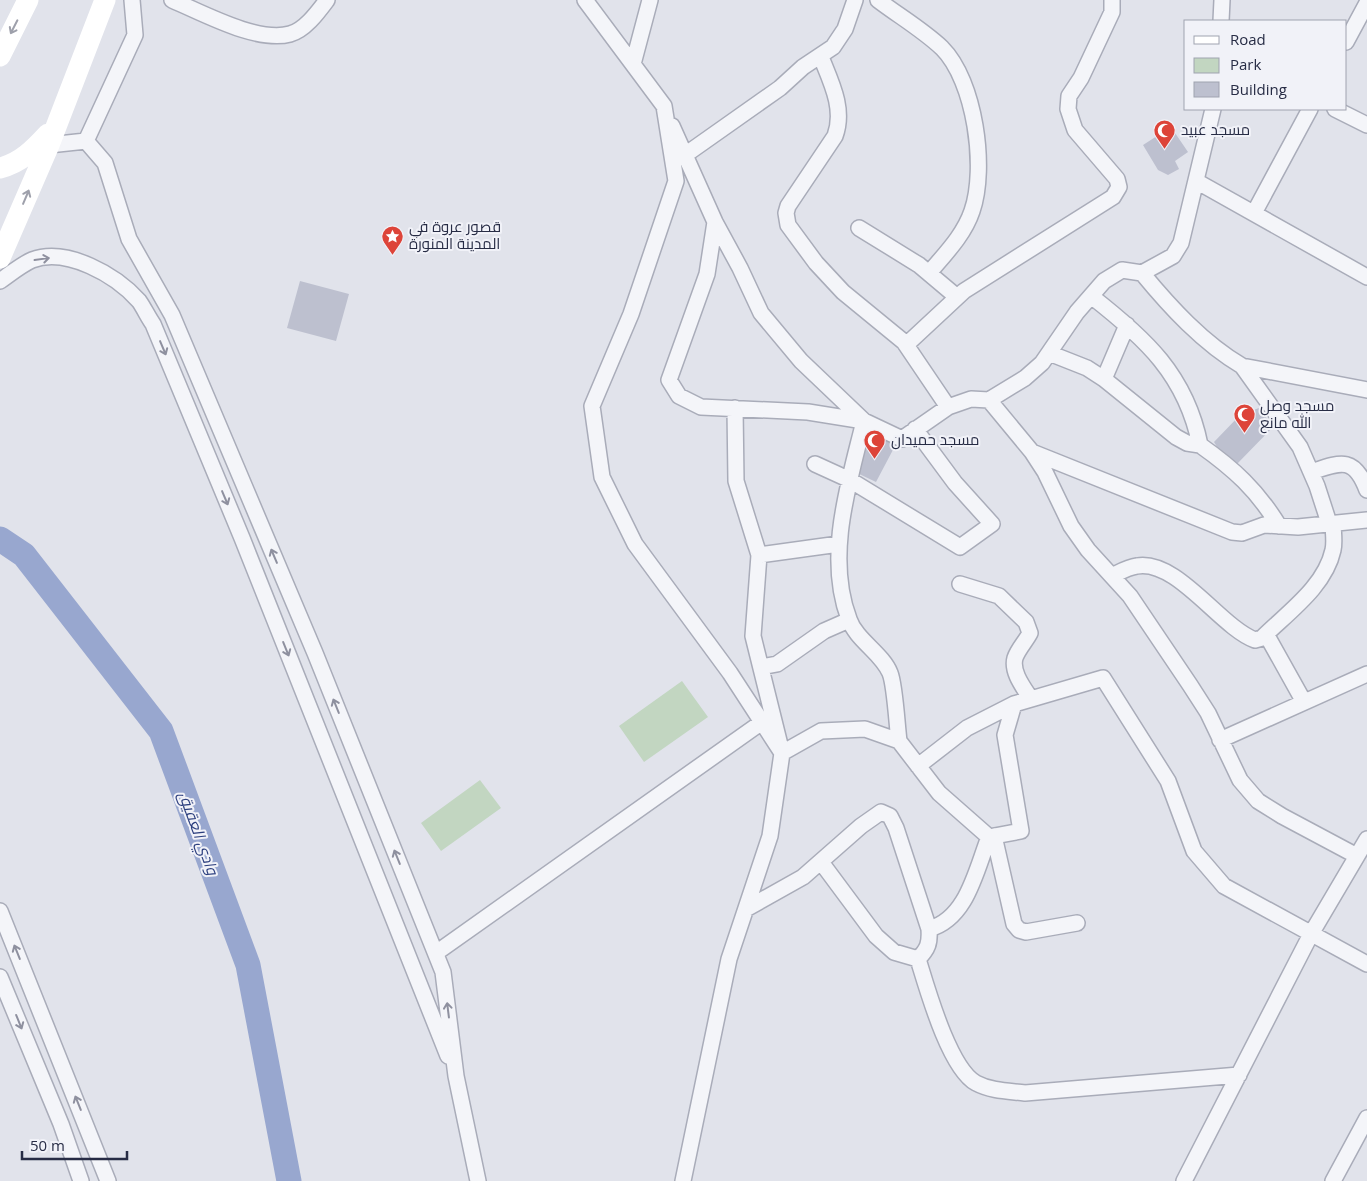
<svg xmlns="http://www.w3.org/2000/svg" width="1367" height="1181" font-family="'Open Sans',Cairo,sans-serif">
  <rect width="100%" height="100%" fill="#e1e3eb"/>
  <path fill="#c2d6c1" d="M682 681 708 717 644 762 619 726Z
    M480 780 501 808 441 851 421 823Z"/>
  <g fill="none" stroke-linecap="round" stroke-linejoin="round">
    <path stroke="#98a7cf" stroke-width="25" d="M0 539 24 555 161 731 248 965 289 1181"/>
  </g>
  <path fill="#bdc0cf" d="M1171 127 1188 152 1175 161 1179 169 1168 175 1158 170 1143 145Z
    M300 281 349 294 336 341 287 328Z
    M1259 408 1273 427 1237 464 1222 455 1214 442 1240 415Z
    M873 433 895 446 876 482 855 472Z"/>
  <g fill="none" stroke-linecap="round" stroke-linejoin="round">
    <defs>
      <path id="minor" d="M172 0C203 13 257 43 290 34 305 30 318 12 327 0
        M585 0 664 106 676 181 631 314 592 406 602 477 635 544 730 673 782 753 770 836 729 959 683 1181
        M878 0C899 16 923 30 942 48 975 81 987 168 972 211 964 235 945 254 929 273
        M1221 21 1222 0
        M1346 42 1367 3
        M821 57C831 82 845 109 835 136L788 206 786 213 788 225 816 263 843 292 904 342 948 407
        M633 64 650 0
        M1335 109 1367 125
        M672 126 715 222 740 268 761 313 801 361 864 421C849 483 825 556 849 619 856 640 882 653 890 673 895 685 897 726 899 741
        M86 141 135 35 132 0
        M49 145 86 141 105 163 129 239 172 315 315 653 443 972 456 1076 478 1181
        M685 155 780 88 803 67 833 47 845 29 855 0
        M1196 181 1367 277
        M1254 213 1310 109
        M715 222 707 274 669 380 679 396 701 407 808 412 864 421 902 439 948 407 971 399 989 400 1025 378 1042 363 1077 312 1104 281 1122 270 1142 273C1170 307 1203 343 1242 366L1367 390
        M859 228 919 265 957 297
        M1142 273 1173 256 1181 243 1213 109
        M0 281C10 274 21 265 32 260 67 247 116 275 139 301 144 308 148 317 153 324L242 538 448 1056
        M1091 296C1145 338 1186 375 1200 445 1234 469 1257 490 1279 526
        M906 345 964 291 1113 197 1119 187 1117 179 1075 130 1068 109 1069 96 1081 78 1112 12V0
        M1049 353 1087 368 1104 379 1176 437 1187 443 1200 445
        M1242 366 1300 447 1317 486 1329 523
        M1104 379 1127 325
        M989 400 1032 452 1045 472 1071 526 1088 550 1130 596 1190 685 1208 713 1240 780 1258 801 1282 816 1357 856
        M735 408 736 481 759 555 753 636 782 753 821 731 865 729 899 741 939 793 989 837 1021 831 1005 735 1014 704
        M1032 452 1232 532 1242 533 1264 525 1298 527 1367 520
        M815 464 850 480 960 547 992 524 955 483 915 429
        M1311 472C1341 462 1354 456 1367 490
        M759 555 839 544
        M1112 576C1120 572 1128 567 1137 566 1177 559 1220 627 1255 640L1262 638C1287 613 1325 587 1333 550 1335 542 1333 531 1333 523
        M960 584 999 596 1026 622 1030 633C1026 641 1018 649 1015 658 1011 672 1024 688 1031 699
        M1266 634 1304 702
        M761 667 777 664 824 631 849 620
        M1220 740 1367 674
        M918 766 967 728 1014 704 1103 678 1168 781 1194 851 1224 886 1367 964
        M994 836 1014 924 1019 930 1026 932 1077 923
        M821 862 876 936 894 952 918 959
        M746 909 803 877 861 826 881 812 890 816 896 828 929 929C930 943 928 949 918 959
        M0 911 108 1181
        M929 929C967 919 976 870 989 837
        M436 953 762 722
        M918 959C927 988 949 1068 976 1083 991 1091 1008 1091 1025 1093L1239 1075
        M0 977 61 1124 81 1181
        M1184 1181 1311 934 1367 839
        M1333 1181 1367 1118"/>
    </defs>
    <use href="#minor" stroke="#a9acb9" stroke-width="18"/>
    <use href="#minor" stroke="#f4f5f9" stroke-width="15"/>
    <path stroke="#fff" stroke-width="21" d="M0 56 28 0
      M0 168C21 163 34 149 48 134
      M0 258 49 145 105 0"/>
  </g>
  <defs><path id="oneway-shaft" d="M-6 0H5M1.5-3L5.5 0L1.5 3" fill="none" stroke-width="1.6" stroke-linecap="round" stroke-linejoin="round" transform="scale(1.25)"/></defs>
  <g stroke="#9ea0ab">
    <use href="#oneway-shaft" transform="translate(14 27) rotate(117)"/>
    <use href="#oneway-shaft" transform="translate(26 197) rotate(-67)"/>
  </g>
  <g stroke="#8e909f">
    <use href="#oneway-shaft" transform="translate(42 259) rotate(-8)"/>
    <use href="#oneway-shaft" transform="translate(163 348) rotate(67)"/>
    <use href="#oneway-shaft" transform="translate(225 498) rotate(67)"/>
    <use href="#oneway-shaft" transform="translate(274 556) rotate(-113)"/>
    <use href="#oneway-shaft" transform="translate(286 649) rotate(68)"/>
    <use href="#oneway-shaft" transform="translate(336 706) rotate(-112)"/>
    <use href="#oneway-shaft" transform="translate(397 857) rotate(-112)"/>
    <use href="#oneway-shaft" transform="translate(17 952) rotate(-112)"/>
    <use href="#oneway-shaft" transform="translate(448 1010) rotate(-97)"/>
    <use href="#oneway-shaft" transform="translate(19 1022) rotate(68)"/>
    <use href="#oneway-shaft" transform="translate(78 1103) rotate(-112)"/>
  </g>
  <defs>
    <symbol id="mosque-pin" viewBox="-11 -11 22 30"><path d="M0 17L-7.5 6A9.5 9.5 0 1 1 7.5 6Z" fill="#dd4439" stroke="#f1f2f8"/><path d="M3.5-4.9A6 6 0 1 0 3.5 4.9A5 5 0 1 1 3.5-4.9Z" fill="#fff"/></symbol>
    <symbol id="sight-pin" viewBox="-11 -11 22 30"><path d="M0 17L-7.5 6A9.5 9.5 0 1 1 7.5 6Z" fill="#dd4439" stroke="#f1f2f8"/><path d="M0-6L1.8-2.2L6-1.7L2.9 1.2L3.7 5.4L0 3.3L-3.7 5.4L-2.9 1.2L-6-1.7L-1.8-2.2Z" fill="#fff"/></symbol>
  </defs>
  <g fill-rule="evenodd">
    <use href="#mosque-pin" x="1152" y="118" width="25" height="34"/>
    <use href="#sight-pin" x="380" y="224" width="25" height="34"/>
    <use href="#mosque-pin" x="1232" y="402" width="25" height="34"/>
    <use href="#mosque-pin" x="862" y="428" width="25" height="34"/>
  </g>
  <g text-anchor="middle" stroke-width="4" stroke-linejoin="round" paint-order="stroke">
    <g font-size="15" fill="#272c45" stroke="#f1f2f8" text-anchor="start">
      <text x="1181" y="135">مسجد عبيد</text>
      <text x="409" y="232">قصور عروة في<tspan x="409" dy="17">المدينة المنورة</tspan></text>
      <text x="1260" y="411">مسجد وصل<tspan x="1260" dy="17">الله مانع</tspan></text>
      <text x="891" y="445">مسجد حميدان</text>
    </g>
    <g font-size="16" font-style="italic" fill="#2c3f7e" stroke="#f1f2f8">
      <text transform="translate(199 833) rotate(70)" y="6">وادي العقيق</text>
    </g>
  </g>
  <rect x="1184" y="20" width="162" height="90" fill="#f1f2f8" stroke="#a0a3b0"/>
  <rect x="1194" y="36" width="25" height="8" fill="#ffffff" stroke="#a0a3b0"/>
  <text x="1230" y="45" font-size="15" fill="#272c45">Road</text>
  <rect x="1194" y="58" width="25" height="15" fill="#c2d6c1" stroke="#a0a3b0"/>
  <text x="1230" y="70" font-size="15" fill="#272c45">Park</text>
  <rect x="1194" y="82" width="25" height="15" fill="#bdc0cf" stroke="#a0a3b0"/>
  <text x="1230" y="95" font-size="15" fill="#272c45">Building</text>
  <path d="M22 1151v8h105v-8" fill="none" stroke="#272c45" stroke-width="2.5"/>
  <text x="30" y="1151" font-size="15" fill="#272c45" stroke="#f1f2f8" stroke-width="4" paint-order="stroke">50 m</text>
</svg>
